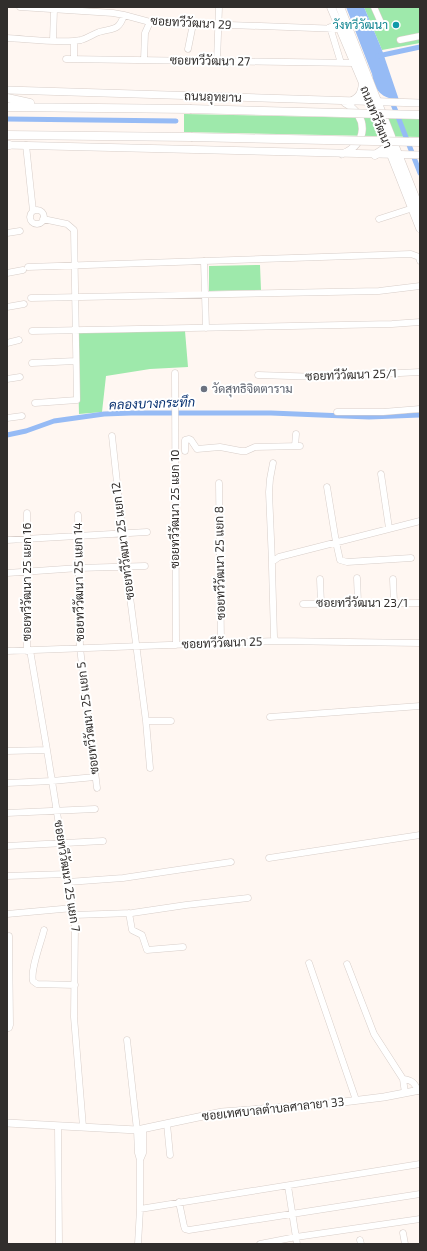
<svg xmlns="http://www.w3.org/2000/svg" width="427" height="1251" font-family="'Exo 2',Sarabun,sans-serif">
  <rect width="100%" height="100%" fill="#fff7f2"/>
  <path fill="#9ee9ab" d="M364 7H420V43L382 50Z
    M184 114 420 119V137L184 132Z
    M260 265 261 290 209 291V266Z
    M185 331 188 367 150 369 106 376 102 412 79 414 77 333Z"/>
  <path fill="#96bbf5" d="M346 7H364L382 50 399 100C381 98 375 91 372 74Z"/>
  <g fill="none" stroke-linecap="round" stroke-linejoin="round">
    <path stroke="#96bbf5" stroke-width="5" d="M378 56 420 47
      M391 99 420 173
      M7 119 176 121
      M7 435 26 431 54 421 104 414 131 413H271L369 417 420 415"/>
    <defs>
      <path id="minor" d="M20 7 113 13 124 15 150 22 340 29
        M374 7 382 25
        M330 27 341 63
        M7 38C27 39 63 44 81 40 88 38 93 34 99 32 113 28 119 31 124 15
        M400 40 420 36
        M53 41 54 9
        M74 41V59
        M188 49 193 24
        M66 59 355 63
        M144 60 145 33 150 22
        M217 61 219 7
        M26 145 33 211
        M30 217a7 7 0 1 1 14 0a7 7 0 1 1-14 0Z
        M379 219 413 208
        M7 233 20 231
        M204 261 206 328
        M28 267 411 254 419 257 420 261
        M7 273 23 270
        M31 298 379 291 420 286
        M7 307 24 304
        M32 331 392 324 420 322
        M7 343 19 340
        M32 363 76 361
        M175 373 176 645
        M258 375 321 377 420 372
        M7 379 20 377
        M35 403 77 400 74 230 67 224 43 219
        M337 412H383L420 409
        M7 418 22 416
        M112 436 126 566 146 721 150 768
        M295 446 296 434
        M185 451V440L189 439 191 440 197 449 220 447 241 451H246L255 447 300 446
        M381 474 389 528
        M219 483 221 643
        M327 487 336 542 340 560 347 562 411 558
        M78 515 80 648 97 788
        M7 540 147 532
        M272 562 269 492 270 479 273 463
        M7 573 79 568 145 566
        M357 578 358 603
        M320 579 321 604
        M393 579 394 603
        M303 604 420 603
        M276 641 274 637 272 567V562L279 557 420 521
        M30 650 47 750 75 925 74 1017 83 1127
        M7 651 276 641 420 643
        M27 651V513
        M270 717 420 706
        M146 721H171
        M7 751 47 750
        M7 783 52 781 95 777
        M7 813 95 809
        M7 846 103 841
        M269 858 420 835
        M7 876 67 874
        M68 882 123 878 231 862
        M129 913 132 930 142 935 147 950 183 947
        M7 914 73 908
        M74 915 132 913 186 905 248 898
        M44 930C41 943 30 970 33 981L37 984 75 985
        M309 963 356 1100
        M347 964 374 1034 403 1079 405 1093
        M7 1028H9L10 1025 9 936
        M127 1040 137 1130 138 1153 140 1160 143 1153V1129
        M403 1079C412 1080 415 1083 418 1091
        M167 1124 170 1155
        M58 1126 59 1244
        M288 1186 297 1244
        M179 1202 184 1226 185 1229 189 1230 420 1194
        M140 1209 420 1164
        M403 1233 405 1244
        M360 1240 361 1244
        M138 1244 140 1209V1160
        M260 1244 296 1237 420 1219"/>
      <path id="tertiary" d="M7 90 420 103
        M7 145 420 155
        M342 154C368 144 369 116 345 103
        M7 1123 137 1130 222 1112 327 1104 384 1097 420 1090"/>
      <path id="secondary" d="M331 7 363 83 420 228
        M340 7 420 210
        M7 98 30 103
        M350 102C360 98 362 93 363 83
        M7 107 190 109
        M7 135 191 137
        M7 145H9
        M375 155 384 149 387 143"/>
    </defs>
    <use href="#minor" stroke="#d8cec9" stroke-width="7"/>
    <use href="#tertiary" stroke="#d8cec9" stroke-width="8"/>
    <use href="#secondary" stroke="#d8cec9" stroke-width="9"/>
    <use href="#minor" stroke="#fff" stroke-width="6"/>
    <use href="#tertiary" stroke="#fff" stroke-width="7"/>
    <use href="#secondary" stroke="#fff" stroke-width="8"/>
    <defs>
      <path id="secondary-bridge" d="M190 109 420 115
        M191 137 420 142"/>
    </defs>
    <use href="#secondary-bridge" stroke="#d8cec9" stroke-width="9" stroke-linecap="butt"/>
    <use href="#secondary-bridge" stroke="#fff" stroke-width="8"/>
  </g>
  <circle fill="#0f9aa8" stroke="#fff" stroke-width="1.5" cx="396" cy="25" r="4"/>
  <circle fill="#6b7280" stroke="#fff" stroke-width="1.5" cx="204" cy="389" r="4"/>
  <g text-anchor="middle" stroke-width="4" stroke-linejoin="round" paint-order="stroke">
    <g font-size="12" fill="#312e2c" stroke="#fff">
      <text transform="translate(191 23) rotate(3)" y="4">ซอยทวีวัฒนา 29</text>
      <text transform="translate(210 61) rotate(1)" y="4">ซอยทวีวัฒนา 27</text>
      <text transform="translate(213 97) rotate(2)" y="4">ถนนอุทยาน</text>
      <text transform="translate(376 117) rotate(68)" y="4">ถนนทวีวัฒนา</text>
      <text transform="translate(351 375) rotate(-2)" y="4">ซอยทวีวัฒนา 25/1</text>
      <text transform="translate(175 509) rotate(-90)" y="4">ซอยทวีวัฒนา 25 แยก 10</text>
      <text transform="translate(123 541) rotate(-97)" y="4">ซอยทวีวัฒนา 25 แยก 12</text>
      <text transform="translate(220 563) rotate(-91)" y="4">ซอยทวีวัฒนา 25 แยก 8</text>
      <text transform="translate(27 582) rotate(-90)" y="4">ซอยทวีวัฒนา 25 แยก 16</text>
      <text transform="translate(79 582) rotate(-91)" y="4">ซอยทวีวัฒนา 25 แยก 14</text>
      <text x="362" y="607">ซอยทวีวัฒนา 23/1</text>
      <text transform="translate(222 643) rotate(-2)" y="4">ซอยทวีวัฒนา 25</text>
      <text transform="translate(88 718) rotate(-97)" y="4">ซอยทวีวัฒนา 25 แยก 5</text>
      <text transform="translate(67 876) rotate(81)" y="4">ซอยทวีวัฒนา 25 แยก 7</text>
      <text transform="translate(273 1109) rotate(-6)" y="4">ซอยเทศบาลตำบลศาลายา 33</text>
    </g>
    <g font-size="12" fill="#0d838f" stroke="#fff" text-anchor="end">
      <text x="388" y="29">วังทวีวัฒนา</text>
    </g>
    <g font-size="12" fill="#5b616d" stroke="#fff" text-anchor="start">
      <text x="212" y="393">วัดสุทธิจิตตาราม</text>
    </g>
    <g font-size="13" font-style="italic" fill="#0a3372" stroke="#fff">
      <text transform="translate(152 403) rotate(-2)" y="5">คลองบางกระทึก</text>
    </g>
  </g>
  <rect width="427" height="1251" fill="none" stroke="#312e2c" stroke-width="16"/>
</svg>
